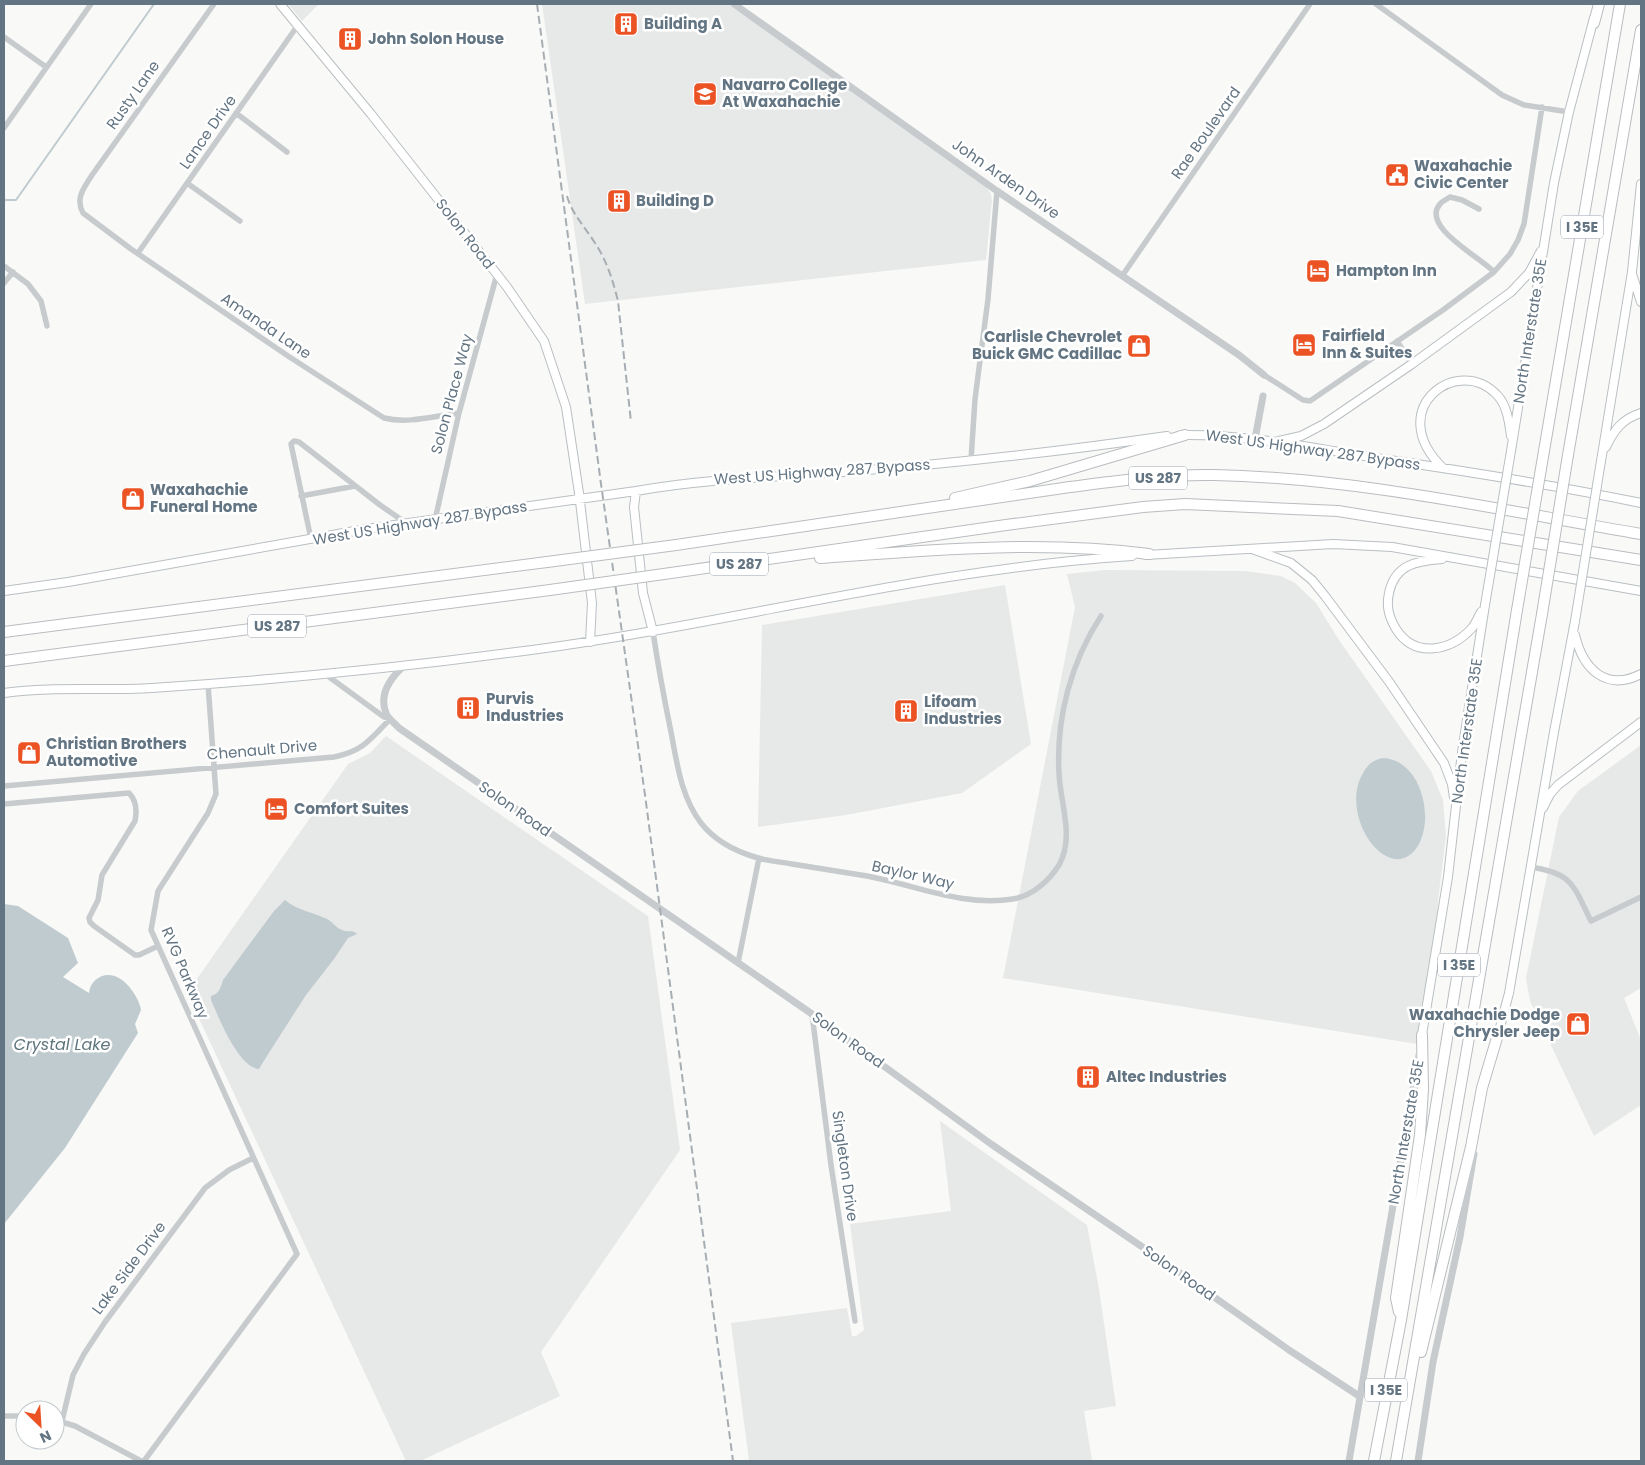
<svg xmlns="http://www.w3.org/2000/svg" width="1645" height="1465" font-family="Poppins,sans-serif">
  <rect width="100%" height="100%" fill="#f9f9f7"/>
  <path fill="#e7e8e8" d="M288 4H319L302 21Z
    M542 4H728L984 184 991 194 992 200 986 260 585 304Z
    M1105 570 1245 571 1281 576 1295 583 1316 603 1339 640 1431 771 1443 800 1446 836 1438 901 1437 926 1417 1044 1003 978 1075 607 1067 574Z
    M1005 585 1031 744 962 793 846 815 758 827 762 625Z
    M386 736 648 916 680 1150 541 1352 560 1396 420 1461H406L187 993 348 764 370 753Z
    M1641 745V988L1624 998 1641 1040V1105L1594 1136 1530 1001 1526 978 1559 817 1578 791Z
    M940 1121 1087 1225 1099 1289 1116 1406 1084 1411 1092 1461H749L731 1323 847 1308 852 1336H856L864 1330 850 1224 951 1211Z"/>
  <path fill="#c0cbcf" d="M1384 758C1421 761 1434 816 1419 844 1392 891 1337 818 1363 773 1368 764 1374 759 1384 758Z
    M285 900C297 910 311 912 325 918 332 921 336 928 342 930 348 933 352 929 357 934L348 938 334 959 306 995 265 1059 259 1069C238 1067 219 1018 211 1000V996C219 994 221 987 223 980L274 911Z
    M4 904 18 906 68 938 78 963 63 977 89 993C90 979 106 970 119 978 129 984 139 998 141 1010L135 1024 138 1033 65 1148 4 1224Z"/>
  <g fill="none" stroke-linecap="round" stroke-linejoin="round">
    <path stroke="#c0cbcf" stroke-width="2" d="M4 200H16L154 4"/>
    <defs>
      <path id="secondary" d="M280 4 371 114 507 287 544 341 566 407 579 493 592 603 590 642
        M1632 274 1641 302
        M1181 435C1247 434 1312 448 1376 458 1465 471 1554 485 1641 503
        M1279 441 1301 436 1324 424 1412 364 1511 292 1529 273 1541 251
        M1512 445 1554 183 1569 112 1594 18
        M1606 447C1614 430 1622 419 1641 413
        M1601 461 1632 272 1641 184
        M1443 468C1382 409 1459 352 1498 396 1507 406 1509 422 1511 436
        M636 491 634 507 643 593 653 632
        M1252 549 1291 563 1312 580 1325 596 1390 683 1444 763 1452 784 1454 798
        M1146 555 1333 544 1392 547 1641 591
        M1442 559C1417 561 1395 564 1389 593 1386 607 1389 617 1396 629 1415 659 1451 651 1472 628 1476 623 1478 617 1481 612
        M4 591 68 582 366 529 636 491C708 478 782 477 855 471 959 463 1063 451 1167 436
        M1575 635C1583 669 1606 692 1641 674
        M4 693C53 686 103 691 152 688 274 680 396 668 516 652 722 626 924 569 1132 556
        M1543 808 1550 794 1558 785 1641 722
        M1499 1031 1509 993 1554 732 1575 621
        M1422 1035 1448 877 1462 752 1485 605"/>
      <path id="motorway" d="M1594 23 1599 4
        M1544 451 1620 4
        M1568 455 1641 30
        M955 498 1030 481 1185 435
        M676 545 1070 487C1117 481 1166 474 1214 475 1357 478 1500 510 1641 534
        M820 558C929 550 1040 540 1149 554
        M678 572 1006 525 1143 507 1185 504 1338 511 1641 560
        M4 632 547 562
        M4 661 550 590
        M1399 1312 1396 1298 1420 1135 1423 1089 1422 1035
        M1421 1352 1471 1147 1482 1088 1499 1031
        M1374 1461 1401 1320 1517 610
        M1396 1461 1542 614"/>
    </defs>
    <use href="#secondary" stroke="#b9bfc3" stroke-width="10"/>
    <use href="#motorway" stroke="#b9bdc0" stroke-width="12"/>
    <path stroke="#c7cbce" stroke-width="5.5" d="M214 4 92 175C84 188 75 198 83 213L131 249 288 356 384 418C408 424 434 416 459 413
      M1376 4 1502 95 1524 105 1569 112
      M4 37 46 67
      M236 113 287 152
      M4 128 91 4
      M187 183 240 221
      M1479 209 1462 200 1450 197C1447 199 1442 201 1440 204 1420 227 1482 258 1494 272
      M138 253 298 25
      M4 266 28 284 41 301 47 326
      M1122 276 1310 4
      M4 283 13 272
      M1397 341 1412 364
      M1264 375 1303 400 1310 401 1443 310 1494 272 1510 254 1518 240 1524 224 1542 107
      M971 460 975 399 988 299 997 191
      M301 496 355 486
      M435 520 459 413 497 274
      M311 539 291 444 294 441 299 442 380 505 406 523
      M653 632C658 665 664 698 671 732 677 763 681 797 701 823 715 841 737 852 758 858 769 861 781 862 792 864 817 868 842 872 867 876 915 885 963 907 1013 899 1032 896 1049 881 1059 865 1075 837 1060 803 1059 773 1056 718 1071 662 1101 616
      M4 786 334 757C363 751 370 740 390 719L384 717 325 674
      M4 804 129 793C136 800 137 811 135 821L102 875 98 900 89 918 90 922 94 926 135 955H139L158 946
      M1530 867C1573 873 1573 885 1591 921L1641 897
      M738 963 759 858
      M812 1014 831 1165 855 1321
      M4 1416H25
      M55 1420 75 1426 141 1461
      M62 1421 73 1375 84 1354 105 1322 205 1188 229 1170 253 1158
      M144 1461 297 1254 151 930 158 891 208 813 216 794 208 684"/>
    <path stroke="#c7cbce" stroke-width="7" d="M734 4 997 191 1239 355 1264 375
      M1255 439 1263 396
      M406 664C392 676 378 693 386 713 388 719 395 723 399 728L812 1014 991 1144 1163 1261 1289 1350 1359 1396
      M1349 1461 1419 1055
      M1418 1461 1433 1362 1460 1237 1474 1154"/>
    <use href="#secondary" stroke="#fff" stroke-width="8"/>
    <use href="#motorway" stroke="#fff" stroke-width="10"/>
    <path stroke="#a7aeb3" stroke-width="2" stroke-dasharray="8 4" stroke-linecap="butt" d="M537 4 601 484 645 795 733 1461
      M567 196C572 214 585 227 595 243 607 261 613 281 618 301L631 422"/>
    <defs>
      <path id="secondary-bridge" d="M1485 605 1512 445
        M1575 621 1601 461"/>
      <path id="motorway-bridge" d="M547 562 676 545
        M550 590 678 572
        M1517 610 1544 451
        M1542 614 1568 455"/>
    </defs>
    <use href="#secondary-bridge" stroke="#b9bfc3" stroke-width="10" stroke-linecap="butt"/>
    <use href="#motorway-bridge" stroke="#b9bdc0" stroke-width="12" stroke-linecap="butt"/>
    <use href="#secondary-bridge" stroke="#fff" stroke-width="8"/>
    <use href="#motorway-bridge" stroke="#fff" stroke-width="10"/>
  </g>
  <defs>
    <symbol id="building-square" viewBox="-11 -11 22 22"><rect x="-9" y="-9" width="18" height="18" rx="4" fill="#eb5325" stroke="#fff"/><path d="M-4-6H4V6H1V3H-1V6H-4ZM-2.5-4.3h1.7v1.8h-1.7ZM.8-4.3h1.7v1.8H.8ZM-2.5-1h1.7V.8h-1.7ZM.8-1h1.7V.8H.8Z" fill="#fff"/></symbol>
    <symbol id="university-square" viewBox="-11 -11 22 22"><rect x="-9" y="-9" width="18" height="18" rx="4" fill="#eb5325" stroke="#fff"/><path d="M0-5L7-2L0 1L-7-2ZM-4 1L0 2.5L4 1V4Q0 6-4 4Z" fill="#fff"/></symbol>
    <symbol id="civic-square" viewBox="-11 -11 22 22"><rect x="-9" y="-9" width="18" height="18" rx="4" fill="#eb5325" stroke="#fff"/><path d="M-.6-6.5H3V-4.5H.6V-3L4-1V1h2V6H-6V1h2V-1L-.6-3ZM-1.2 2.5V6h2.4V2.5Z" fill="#fff"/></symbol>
    <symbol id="hotel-square" viewBox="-11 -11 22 22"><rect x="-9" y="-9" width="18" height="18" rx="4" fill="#eb5325" stroke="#fff"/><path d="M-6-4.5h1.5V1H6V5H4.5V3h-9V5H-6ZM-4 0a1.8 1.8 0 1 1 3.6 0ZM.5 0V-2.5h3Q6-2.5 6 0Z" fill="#fff"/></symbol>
    <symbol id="shop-square" viewBox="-11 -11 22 22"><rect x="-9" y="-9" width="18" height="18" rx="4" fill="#eb5325" stroke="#fff"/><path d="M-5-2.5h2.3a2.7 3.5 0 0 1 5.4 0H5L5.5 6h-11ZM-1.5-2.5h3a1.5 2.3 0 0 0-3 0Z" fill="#fff"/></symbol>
  </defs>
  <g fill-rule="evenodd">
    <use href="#building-square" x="612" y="10" width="28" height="28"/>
    <use href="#building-square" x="336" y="25" width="28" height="28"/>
    <use href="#university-square" x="691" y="80" width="28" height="28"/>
    <use href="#civic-square" x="1383" y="161" width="28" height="28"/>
    <use href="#building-square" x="605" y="187" width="28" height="28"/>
    <use href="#hotel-square" x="1304" y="257" width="28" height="28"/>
    <use href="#hotel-square" x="1290" y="331" width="28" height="28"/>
    <use href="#shop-square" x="1125" y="332" width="28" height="28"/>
    <use href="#shop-square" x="119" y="485" width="28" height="28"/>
    <use href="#building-square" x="454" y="694" width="28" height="28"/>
    <use href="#building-square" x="892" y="697" width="28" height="28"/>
    <use href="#shop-square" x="15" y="739" width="28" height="28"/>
    <use href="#hotel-square" x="262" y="795" width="28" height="28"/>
    <use href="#shop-square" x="1564" y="1010" width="28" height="28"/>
    <use href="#building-square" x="1074" y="1063" width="28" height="28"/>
  </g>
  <g text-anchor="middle" stroke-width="5" stroke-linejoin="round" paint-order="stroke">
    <g fill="#fff" stroke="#929ea8" stroke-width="1">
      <rect x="1561" y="215.5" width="42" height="23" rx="4"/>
      <rect x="1129" y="466.5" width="58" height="23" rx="4"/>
      <rect x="710" y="552.5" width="58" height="23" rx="4"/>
      <rect x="248" y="614.5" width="58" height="23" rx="4"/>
      <rect x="1438" y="953.5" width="42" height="23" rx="4"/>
      <rect x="1365" y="1378.5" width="42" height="23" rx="4"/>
    </g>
    <g font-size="14" font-weight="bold" fill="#637583">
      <text x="1582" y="232">I 35E</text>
      <text x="1158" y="483">US 287</text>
      <text x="739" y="569">US 287</text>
      <text x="277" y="631">US 287</text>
      <text x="1459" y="970">I 35E</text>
      <text x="1386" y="1395">I 35E</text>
    </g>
    <g font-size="15" font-weight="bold" fill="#637583" stroke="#fff" text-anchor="start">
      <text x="644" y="29">Building A</text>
      <text x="368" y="44">John Solon House</text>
      <text x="722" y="90">Navarro College<tspan x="722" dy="17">At Waxahachie</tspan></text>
      <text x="1414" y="171">Waxahachie<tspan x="1414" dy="17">Civic Center</tspan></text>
      <text x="636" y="206">Building D</text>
      <text x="1336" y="276">Hampton Inn</text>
      <text x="1322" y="341">Fairfield<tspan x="1322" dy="17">Inn &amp; Suites</tspan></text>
      <text x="1122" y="342" text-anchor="end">Carlisle Chevrolet<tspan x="1122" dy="17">Buick GMC Cadillac</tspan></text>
      <text x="150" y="495">Waxahachie<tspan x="150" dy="17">Funeral Home</tspan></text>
      <text x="486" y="704">Purvis<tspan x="486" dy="17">Industries</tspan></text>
      <text x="924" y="707">Lifoam<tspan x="924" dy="17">Industries</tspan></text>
      <text x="46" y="749">Christian Brothers<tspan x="46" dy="17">Automotive</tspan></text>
      <text x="294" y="814">Comfort Suites</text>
      <text x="1560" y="1020" text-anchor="end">Waxahachie Dodge<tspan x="1560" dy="17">Chrysler Jeep</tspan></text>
      <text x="1106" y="1082">Altec Industries</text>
    </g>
    <g font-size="15" fill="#637583" stroke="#fff">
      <text transform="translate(133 95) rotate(-55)" y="5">Rusty Lane</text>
      <text transform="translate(208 132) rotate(-55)" y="5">Lance Drive</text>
      <text transform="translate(1206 133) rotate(-55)" y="5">Rae Boulevard</text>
      <text transform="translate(1006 179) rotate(35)" y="5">John Arden Drive</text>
      <text transform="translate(465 234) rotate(52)" y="5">Solon Road</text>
      <text transform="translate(266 326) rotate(34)" y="5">Amanda Lane</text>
      <text transform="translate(1530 331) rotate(-81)" y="5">North Interstate 35E</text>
      <text transform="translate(452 394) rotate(-75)" y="5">Solon Place Way</text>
      <text transform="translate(1313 450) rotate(8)" y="5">West US Highway 287 Bypass</text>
      <text transform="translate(822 472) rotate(-4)" y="5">West US Highway 287 Bypass</text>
      <text transform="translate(420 523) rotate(-9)" y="5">West US Highway 287 Bypass</text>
      <text transform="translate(1467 731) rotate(-82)" y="5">North Interstate 35E</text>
      <text transform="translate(262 750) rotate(-5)" y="5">Chenault Drive</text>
      <text transform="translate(515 809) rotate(35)" y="5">Solon Road</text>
      <text transform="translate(913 875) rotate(13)" y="5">Baylor Way</text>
      <text transform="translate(185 973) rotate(67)" y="5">RVG Parkway</text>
      <text transform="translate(848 1040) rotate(36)" y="5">Solon Road</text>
      <text transform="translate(1406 1132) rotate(-80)" y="5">North Interstate 35E</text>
      <text transform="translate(845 1166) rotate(82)" y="5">Singleton Drive</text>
      <text transform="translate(129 1268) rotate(-53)" y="5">Lake Side Drive</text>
      <text transform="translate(1179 1273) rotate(35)" y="5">Solon Road</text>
    </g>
    <g font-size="16" font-style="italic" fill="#5e757d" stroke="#fff">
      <text x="62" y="1050">Crystal Lake</text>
    </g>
  </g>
  <rect width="1645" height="1465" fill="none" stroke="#637583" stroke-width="10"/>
  <g transform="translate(40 1425) rotate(155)"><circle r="24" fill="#ffffff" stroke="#c1c8cd"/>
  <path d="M0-4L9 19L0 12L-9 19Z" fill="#eb5325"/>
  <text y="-8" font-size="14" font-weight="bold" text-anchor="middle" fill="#637583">N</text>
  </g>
</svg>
